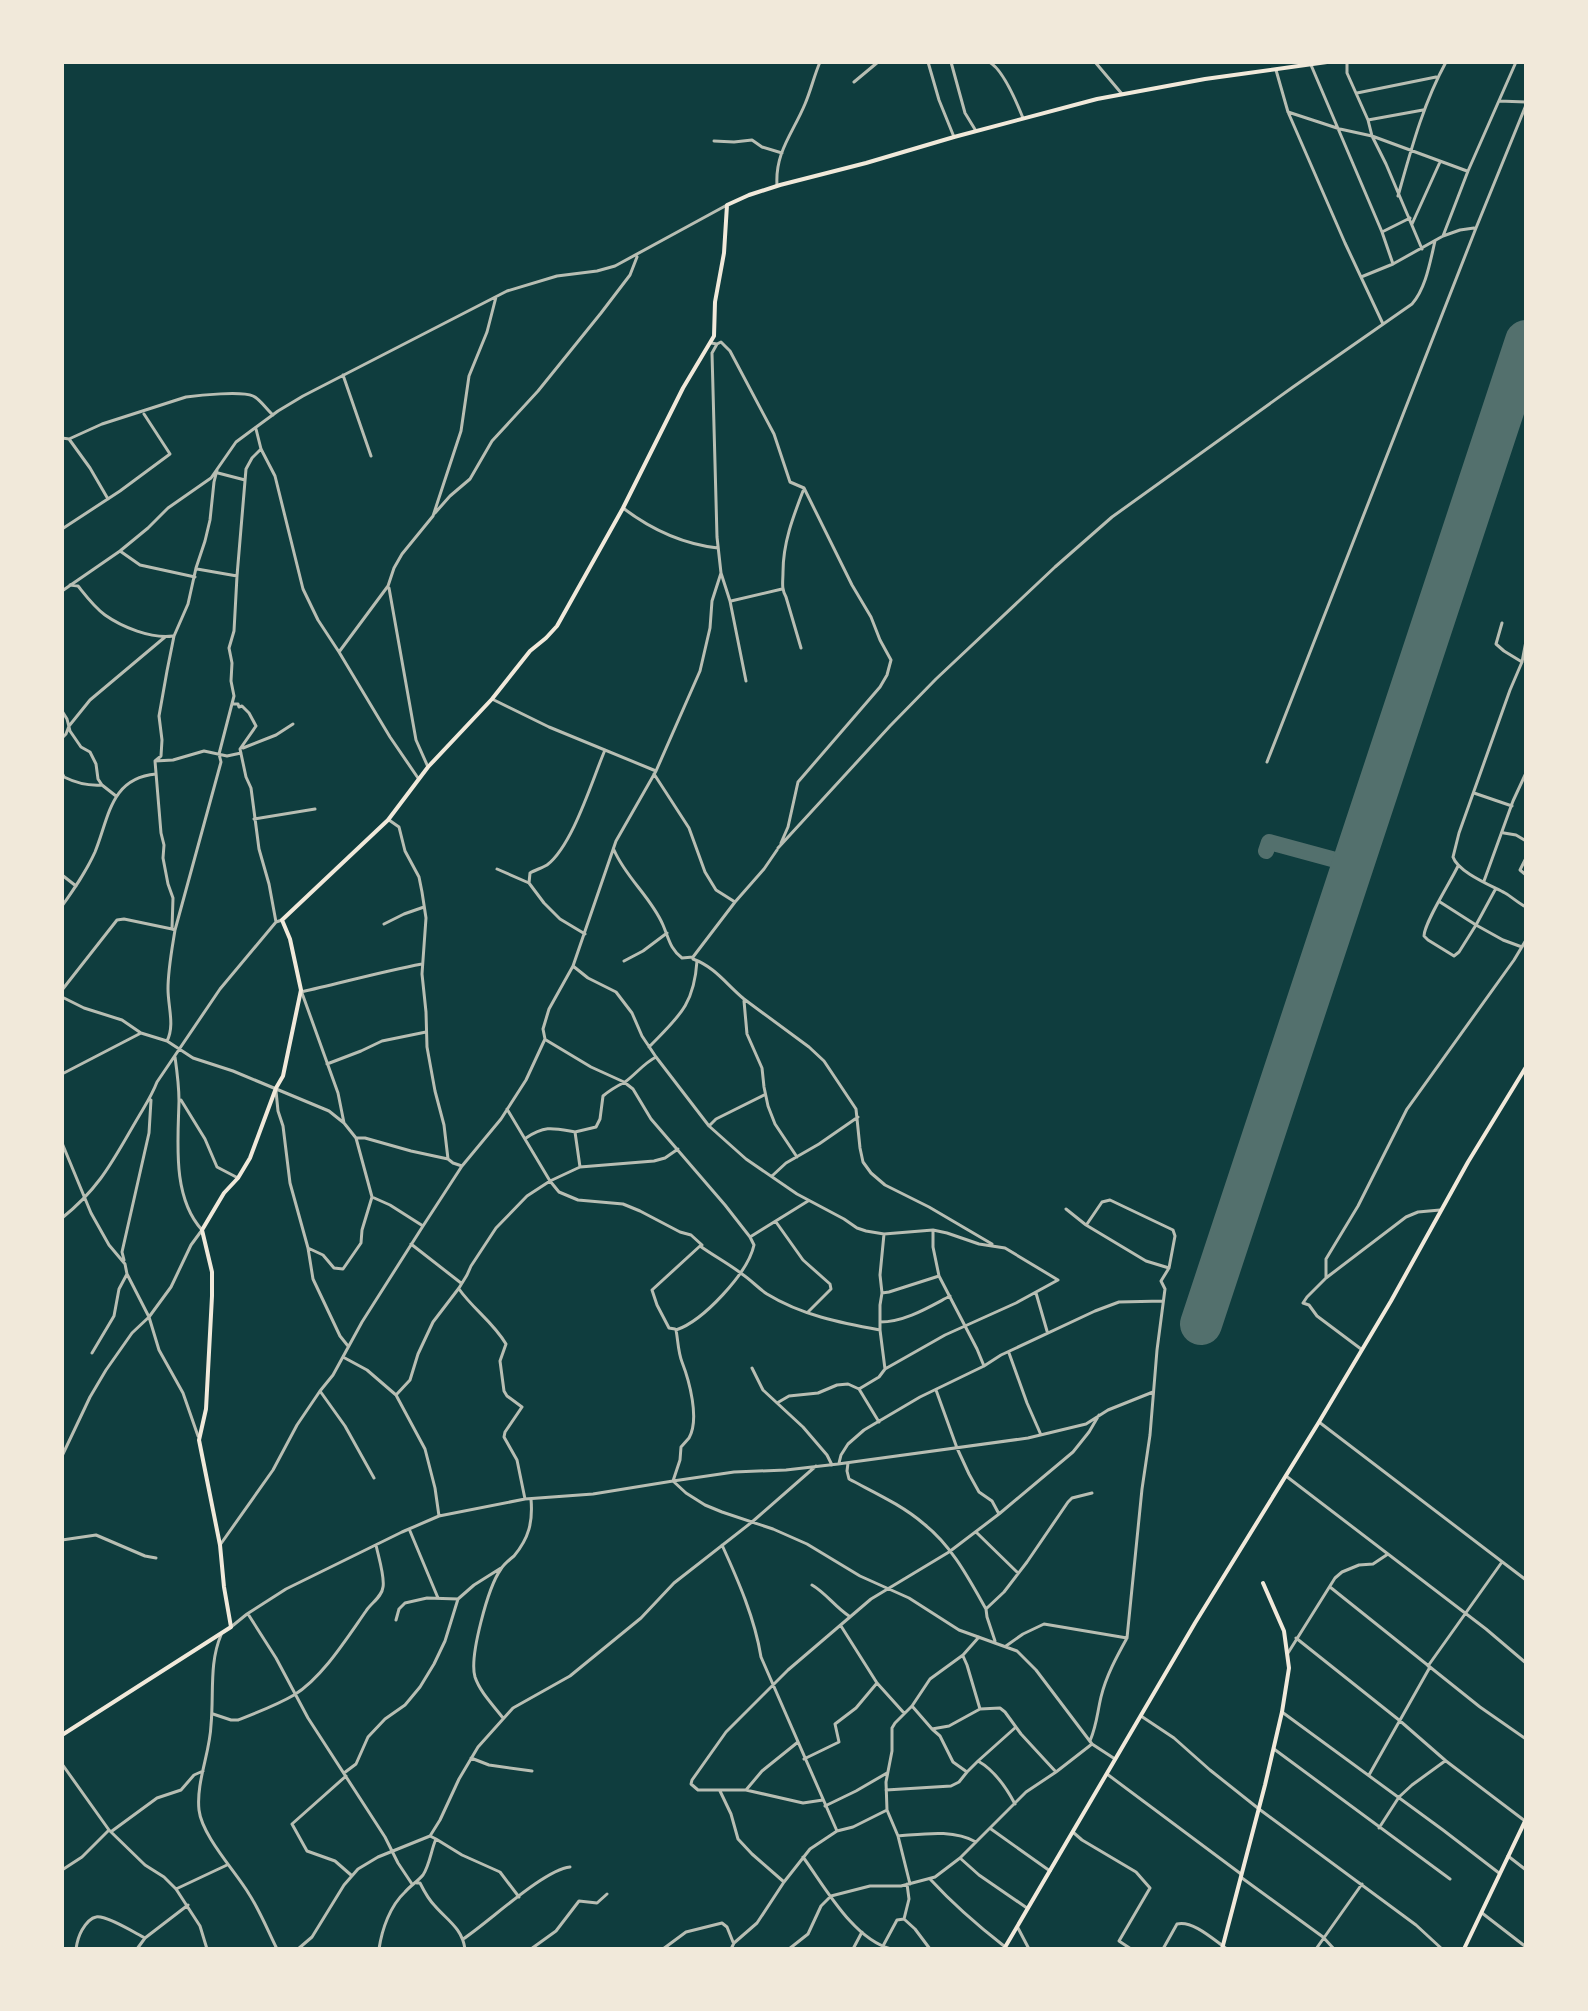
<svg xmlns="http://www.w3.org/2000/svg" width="1588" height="2011" font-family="'IBM Plex Serif',serif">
  <rect width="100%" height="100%" fill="#0f3d3e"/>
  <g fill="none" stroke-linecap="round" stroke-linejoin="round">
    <path stroke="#53706d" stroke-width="16" d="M1266 851 1269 842 1354 865"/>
    <path stroke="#53706d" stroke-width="42" d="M1201 1324 1526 341"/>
    <path stroke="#b8beb3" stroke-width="3" d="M928 62 939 100 954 137
      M951 62 965 113 976 131
      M989 62C1003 69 1017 103 1023 118
      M1095 62 1122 94
      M1347 62V73L1368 120 1372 136 1386 164 1422 249
      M1311 65 1382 232 1393 264
      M1276 70 1288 112 1345 243 1383 324
      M854 82 878 62
      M1357 93 1436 77
      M1499 101 1526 102
      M1288 112 1340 129 1372 136 1467 171
      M1368 120 1423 110
      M714 141 734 142 752 140 762 147 782 153
      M777 185C775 152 793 133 805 104 811 90 814 76 820 62
      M1398 196C1411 150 1423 104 1446 62
      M1412 224 1440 162
      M1382 232 1410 218
      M1443 236 1460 230 1474 228
      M1361 277 1393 264 1443 236 1468 171 1516 62
      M717 344 721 342 730 351 774 434 790 482 804 488 852 585 871 617 880 640 891 660 887 675 880 687 798 782 788 827 781 843
      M343 375 371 456
      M256 429 261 449 275 476 303 589 318 620 339 652 390 737 418 778
      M62 438 69 439 102 424 186 397C200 395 242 391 253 396 260 399 267 410 273 415
      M69 439 90 468 108 499
      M218 473 245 480
      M623 508C652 530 682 544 718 548
      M435 513 450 496 470 479 492 441 538 391 601 313 630 275 637 257
      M62 529 120 491 170 454 144 414
      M120 551 140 565 195 577
      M197 569 237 576
      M721 573 730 601 746 681
      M70 585 78 586C86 596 94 607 105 615 122 627 151 639 173 636
      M389 588 416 740 428 767
      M62 591 120 551 148 528 168 508 211 478 236 442 278 411 303 396 507 291 557 276 597 271 615 266 727 205
      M731 601 782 589
      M1502 623 1496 644 1504 651 1522 662
      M1526 641 1522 662 1510 690 1459 833 1453 857C1458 872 1490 885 1505 893 1512 897 1518 903 1526 907
      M801 648 786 597C781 588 783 582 783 572 783 543 793 517 803 491
      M339 652 388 586 394 568 402 554 433 516 461 431 469 376 487 332 496 297
      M492 699 549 727 656 771
      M234 704H238L239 707 242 706 249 713 256 726 240 749 246 777 251 788 259 849 269 884 276 922
      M62 711 67 719 70 731 81 747 90 752 96 764 98 779 102 785
      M62 738 66 734 69 726 90 700 165 637
      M243 748 276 735 293 724
      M155 761 173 760 204 751 227 756 241 753
      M1267 762 1476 228 1526 105
      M62 773 64 777C76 783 88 786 102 785L116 796
      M654 774 689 828 705 872 716 890 735 902
      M1474 793 1512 806
      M254 819 315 809
      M389 820 399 827 405 851 419 877 422 892 426 918 422 974 426 1012 427 1047 435 1091 444 1125 448 1159
      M1504 833 1516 835 1526 841
      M778 848 890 726 936 679 1055 567 1112 517 1293 387 1412 304C1426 288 1430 262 1435 241
      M614 850C626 878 651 897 663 925 669 939 670 949 682 958L693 957V959C715 967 726 984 744 999L809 1047 824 1061 856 1109 860 1148 863 1162 871 1173 885 1185 929 1207 992 1244
      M1526 858 1520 870 1526 875
      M497 869 529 883 544 903 560 919 585 934
      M62 875 76 886
      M1484 881 1513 801 1526 773
      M529 883 530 873C535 870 542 868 547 865 573 845 592 780 605 750
      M1495 890 1476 925 1503 940 1522 947
      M1440 902 1476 925 1459 952 1454 956 1428 940 1424 936C1424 923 1451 881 1458 866
      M62 906C74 889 86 872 95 852 109 818 110 778 156 774
      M384 924 404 914 424 907
      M175 930 221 762 219 754 234 696 231 681 232 663 229 648 234 631 237 576 246 469 252 458 261 449
      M693 957 735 902 764 869 777 850
      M624 961 643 951 667 933
      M573 966 588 978 616 992 632 1013 642 1036 656 1057 709 1126 746 1159 797 1194 844 1219 857 1228 866 1231 884 1234 933 1230 947 1233 979 1244 1005 1248 1058 1280 1016 1303 945 1335 885 1369
      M62 990 117 920 124 919 172 929
      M301 990V992C341 983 380 972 422 964
      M302 993 338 1093 344 1123 356 1138 372 1197 390 1205 423 1226
      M62 997 84 1008 122 1020 141 1033 167 1041 193 1058 233 1071 329 1111 344 1123
      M744 1001 747 1034 762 1068 764 1087 768 1106 775 1124 797 1157
      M546 1040 591 1067 624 1082 633 1089 651 1119 725 1205 750 1237 754 1245C748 1273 703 1321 676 1330 678 1340 678 1352 682 1362 689 1380 700 1419 689 1438 689 1438 681 1447 681 1447L680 1460 673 1481
      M167 1041C175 1025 168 1007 168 989 168 969 172 949 175 930L172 929 173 898 168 884 163 858 164 845 161 833 155 761 161 756 162 740 159 716 167 671 174 636 188 604 196 568 205 541 210 520 214 482 217 470
      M649 1047C678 1017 694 1006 697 961
      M327 1064 361 1051 382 1041 426 1032
      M62 1074 141 1033
      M276 1091 278 1111 283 1126 290 1183 308 1248 313 1279 340 1336 348 1346
      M181 1100 205 1139 217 1167 238 1178
      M507 1109 550 1181 559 1192 578 1200 623 1204 640 1211 680 1232 691 1235 702 1245 700 1246C714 1256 729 1264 742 1274 751 1280 758 1288 767 1294 801 1315 841 1323 880 1330L885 1369 879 1377 859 1389 879 1422
      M709 1126 716 1119 764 1095
      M356 1138H365L411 1151 448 1159 453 1163 462 1166
      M526 1138C545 1125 553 1128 575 1132
      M62 1143 91 1213 109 1245 125 1264 127 1274 149 1317 159 1350 183 1393 198 1436
      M580 1167 575 1132 596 1127 600 1119 603 1096C610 1090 617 1086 625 1082 636 1074 644 1063 656 1057
      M772 1176 786 1163 819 1144 858 1117
      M1066 1209 1086 1225 1146 1261 1169 1268 1161 1281 1165 1289 1157 1350 1150 1435 1142 1489 1127 1638C1117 1656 1106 1676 1101 1697 1097 1714 1097 1724 1090 1741
      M62 1218C102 1186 114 1158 139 1116 146 1104 152 1095 157 1082L220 989 276 922 282 920
      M776 1222 803 1260 830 1284 831 1289 808 1312
      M1087 1224 1102 1202 1110 1200 1173 1230 1175 1236 1169 1268
      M933 1230V1247L939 1276 977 1349 984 1366
      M750 1237 808 1201
      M411 1244 461 1283
      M308 1248 323 1255 334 1268 343 1269 361 1243 362 1230 372 1197
      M124 1260 122 1252 149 1133 151 1100
      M1326 1278V1259L1358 1206 1407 1109 1514 960 1526 940
      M459 1289C473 1309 493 1322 506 1344L500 1361 504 1391 507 1396 522 1407 505 1432 504 1437 517 1460 525 1499
      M882 1293 889 1292 939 1276
      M1036 1293 1047 1331
      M880 1322C905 1322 929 1307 950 1296
      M675 1329 669 1328 657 1305 652 1290 700 1246
      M880 1330V1305L882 1293 880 1275 884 1234
      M1361 1349 1317 1316 1309 1305 1303 1303 1307 1297 1326 1278 1406 1217 1418 1212 1440 1210
      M92 1353 114 1316 119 1289 127 1274
      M1009 1353 1027 1403 1041 1435
      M343 1357 367 1370 396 1395 425 1449 435 1488 439 1516
      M752 1368 763 1390 803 1427 827 1455 832 1465
      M936 1390 957 1448 969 1474 979 1492 992 1501 999 1514
      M320 1391 345 1426 374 1478
      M396 1395 410 1380 418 1354 433 1322 459 1288 467 1275 471 1266 496 1228 527 1196 550 1181 580 1167 654 1161 665 1158 678 1149
      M777 1403 789 1396 818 1393 837 1385 848 1384 859 1389
      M1319 1422 1526 1580
      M62 1456 90 1397 106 1370 132 1333 149 1317 171 1287 191 1245 202 1230C172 1197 178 1142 179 1101 179 1087 177 1071 175 1057
      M839 1463 841 1455 848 1444 864 1430 920 1397 984 1366 1001 1355 1095 1311 1119 1302 1163 1301
      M848 1463 847 1471 849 1479C875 1493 902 1505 924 1524 952 1546 969 1579 986 1609L987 1617 995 1641
      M1286 1476 1486 1629 1526 1663
      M673 1481 734 1472 786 1470 838 1464 1028 1438 1086 1424 1108 1410 1153 1392
      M410 1531 438 1598
      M976 1532 1018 1573
      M62 1540 96 1535 145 1556 156 1558
      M220 1545 273 1470 297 1425 320 1391 333 1375 362 1322 423 1226 462 1166 501 1119 526 1080 545 1039 543 1029 549 1009 573 966 616 841 656 771 700 671 710 628 712 601 721 573 717 537 712 353 717 344 711 343
      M722 1545C738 1580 755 1619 761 1657L837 1831
      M812 1585C826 1593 835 1607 849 1616
      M1330 1587 1480 1707 1526 1739
      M987 1608 1004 1592 1027 1562 1068 1502 1072 1498 1092 1493
      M248 1614 276 1658 308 1718 385 1837 398 1863 412 1884
      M396 1620 399 1609 405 1603 427 1598 458 1599
      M841 1626 877 1683 904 1713
      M231 1627 247 1614 286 1589 402 1532 439 1516 525 1499 593 1494 673 1481 686 1493 705 1505 722 1512 773 1529 807 1544 860 1576 909 1598 959 1630 1017 1651 1036 1670 1092 1744 1115 1759
      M221 1635C209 1663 214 1694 211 1725 210 1753 196 1782 199 1810 202 1836 236 1872 249 1894 260 1911 268 1931 277 1949
      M1296 1638 1399 1720 1446 1761 1525 1821
      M1006 1646 1023 1634 1044 1624 1127 1638
      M1288 1653 1335 1578 1342 1572 1359 1565 1373 1564 1388 1554
      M963 1656 967 1665 980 1709
      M1428 1666 1502 1562
      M912 1706 932 1729 940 1736 953 1762 967 1772 978 1761C994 1770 1006 1787 1015 1804
      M1282 1712 1443 1830 1499 1873
      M213 1714 231 1720H238C256 1713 277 1705 294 1695 322 1678 347 1638 366 1611 371 1603 382 1597 383 1587 385 1577 378 1555 376 1545
      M1141 1716 1174 1738 1210 1770 1259 1809 1416 1925 1442 1949
      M503 1718C493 1705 480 1692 475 1677 469 1657 488 1587 501 1569 504 1564 509 1560 514 1556 529 1538 533 1522 531 1499
      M932 1729 949 1726 980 1709 1000 1708 1005 1712 1021 1734 1056 1772
      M1274 1749 1450 1879
      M471 1758 489 1765 532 1771
      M804 1759 839 1742 835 1724 856 1708 877 1683
      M978 1761 1016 1727
      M62 1764 109 1830 145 1865 164 1877 176 1889 200 1926 207 1949
      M344 1773 356 1764 368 1737 385 1719 405 1705 420 1687 434 1664 445 1641 458 1599 474 1585 501 1568
      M1107 1774 1241 1874
      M1369 1775 1430 1667
      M346 1776 292 1824 307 1851 335 1861 351 1875
      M746 1790 762 1771 798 1742
      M886 1790 951 1786 959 1782 967 1772
      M720 1791 731 1814 738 1839 752 1854 784 1882
      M823 1800 803 1803 746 1790H698L691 1784 692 1780 726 1732 788 1670 871 1599 949 1552 999 1514 1073 1452 1089 1432 1099 1415
      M825 1806 856 1791 887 1773
      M1379 1828 1399 1797 1412 1785 1445 1761
      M991 1829 1050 1871
      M112 1831 157 1798 181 1790 194 1775 203 1771
      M1074 1833 1082 1840 1136 1872 1150 1888 1119 1941 1131 1949
      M898 1836C924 1834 953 1829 976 1842
      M436 1839 462 1855 500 1872 519 1897
      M1508 1856 1526 1870
      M803 1857C825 1887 853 1939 891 1949
      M960 1858 979 1875 1027 1908
      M62 1870 82 1857 109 1830
      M1242 1878 1323 1937 1334 1949
      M930 1879C953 1904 977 1925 1004 1946
      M417 1883H420C424 1891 428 1899 435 1906 447 1920 462 1928 465 1949
      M910 1884 898 1836 887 1810 886 1782 892 1751V1728L895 1723 912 1706 930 1679 963 1655 979 1637
      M176 1889 227 1865
      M1482 1913 1526 1947
      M904 1919 915 1929 930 1949
      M1018 1928 1029 1949
      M463 1939C488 1923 543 1870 570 1867
      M883 1946 897 1920 904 1919 909 1899 907 1884
      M76 1949C77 1942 78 1937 82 1930 85 1925 90 1918 96 1917 106 1915 135 1933 145 1938
      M137 1949 145 1938 188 1905
      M298 1949 312 1937 344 1885 358 1869 378 1857 430 1836 440 1820 459 1779 478 1747 513 1708 570 1676 641 1618 674 1583 752 1522 816 1466
      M379 1949C382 1929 390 1906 405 1892 410 1886 418 1881 423 1875 430 1864 431 1850 436 1839L430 1836
      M531 1949 556 1931 579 1901 597 1903 607 1894
      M663 1949 686 1932 722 1923 727 1927 733 1942
      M731 1949 734 1943 757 1923 784 1882 810 1849 837 1831 853 1827 887 1810
      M789 1949 808 1934 821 1906 831 1896 870 1886H901L935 1877 960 1858 1026 1792 1056 1772 1092 1744
      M853 1949 862 1932
      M1163 1949 1177 1924C1193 1920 1214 1940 1227 1949
      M1316 1949 1362 1884"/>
    <path stroke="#f1e9da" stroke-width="4" d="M62 1735 231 1627 224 1587 220 1545 199 1440 206 1409 212 1296V1272L202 1230 224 1193 238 1178 250 1158 276 1088 283 1076 301 990 290 939 282 920 388 820 428 767 492 699 530 651 546 638 557 626 623 508 683 388 714 336 715 302 724 253 727 205 749 195 780 185 866 163 954 137 1097 99 1205 79 1327 62
      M1222 1949 1265 1785 1282 1712 1289 1668 1284 1631 1263 1583
      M1464 1949 1526 1819"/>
    <path stroke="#f1e9da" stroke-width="4" d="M1004 1949 1195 1623 1319 1422 1391 1301 1468 1162 1526 1067"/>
  </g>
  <rect width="1588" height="2011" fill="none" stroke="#f1e9da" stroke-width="128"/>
</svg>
